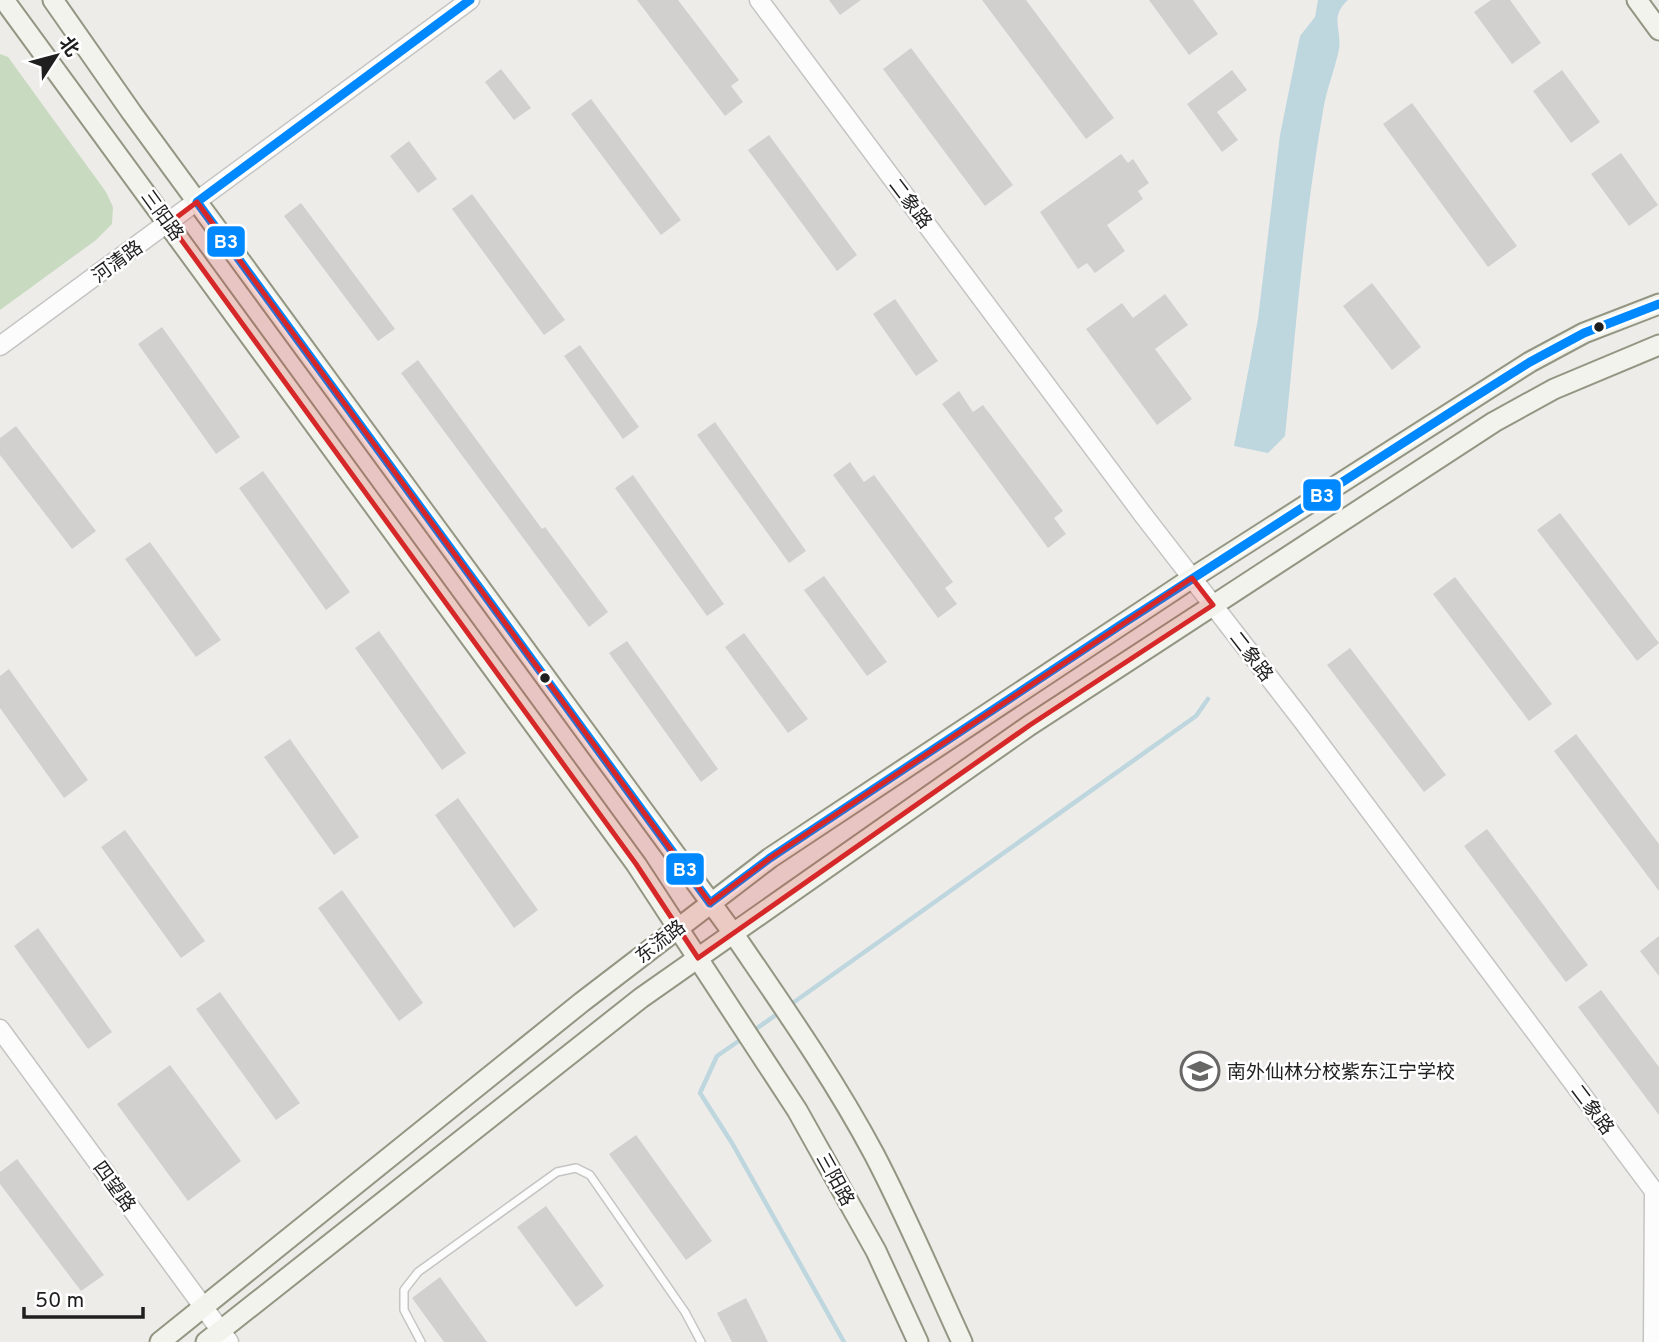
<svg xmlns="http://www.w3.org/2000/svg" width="1659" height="1342" font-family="Overpass,'Noto Sans SC',sans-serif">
  <rect width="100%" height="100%" fill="#edece9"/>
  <path fill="#c8dac0" d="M0 54 8 57 106 192 113 207 112 224 96 240 0 310Z"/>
  <path fill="#bed6de" d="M1318 0H1348C1329 17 1342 29 1339 49 1335 70 1326 90 1323 111 1304 219 1296 328 1285 436L1268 453 1234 446 1258 319 1280 135 1300 36 1315 17Z"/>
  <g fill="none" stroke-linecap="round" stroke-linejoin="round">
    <path stroke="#bed6de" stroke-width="4.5" d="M790 1005 1196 716 1208 699
      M753 1031 780 1012
      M743 1038 717 1056 700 1093 732 1143 844 1342"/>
  </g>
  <path fill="#d2d0ce" d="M637 0H678L739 80 731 86 743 102 725 116Z
    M829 0H861L840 15Z
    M982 0H1026L1114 118 1086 139Z
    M1149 0H1193L1218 34 1189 55Z
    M1491 0H1510L1541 43 1512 64 1474 12Z
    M911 48 1013 185 985 206 883 69Z
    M501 69 531 108 514 120 485 82Z
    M1232 70 1247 90 1217 112 1238 140 1222 152 1187 104Z
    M1562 70 1600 122 1571 143 1533 91Z
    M591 99 681 220 661 235 571 114Z
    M1412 103 1517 246 1488 267 1383 124Z
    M769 135 857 255 837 271 748 150Z
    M409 141 437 179 418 193 390 156Z
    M1621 153 1658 205 1629 226 1591 174Z
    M1121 154 1128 163 1133 159 1149 183 1138 191 1143 199 1107 225 1125 251 1095 273 1087 263 1078 269 1040 212Z
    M472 194 565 320 544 335 452 209Z
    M301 203 395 329 378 341 284 216Z
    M1372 283 1421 347 1392 370 1343 306Z
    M1165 294 1188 325 1155 349 1192 399 1157 425 1086 329 1122 303 1133 318Z
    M895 299 938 361 916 376 873 314Z
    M162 327 240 437 216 454 138 344Z
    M580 345 639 427 623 439 564 356Z
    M418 360 542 529 545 527 608 612 589 627 401 373Z
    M959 391 973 412 983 405 1063 511 1054 518 1066 534 1048 548 942 404Z
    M715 422 806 551 789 563 697 435Z
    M16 426 96 531 72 549 0 455V438Z
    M850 462 864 482 874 475 953 582 945 588 957 604 938 618 833 475Z
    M263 471 350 592 326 610 239 488Z
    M633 475 724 604 707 616 615 488Z
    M1560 513 1659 643 1637 661 1537 530Z
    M150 542 221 640 196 657 125 559Z
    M824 576 887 662 867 676 804 590Z
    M1455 577 1552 704 1529 721 1433 594Z
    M379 631 466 753 442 770 355 648Z
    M744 633 808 719 788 733 725 647Z
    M627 641 718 769 701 782 609 653Z
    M1350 648 1446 775 1424 792 1327 665Z
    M9 669 88 780 64 798 0 708V676Z
    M1576 734 1659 844V891L1554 751Z
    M290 739 359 837 334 855 264 757Z
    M458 798 538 910 514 928 435 815Z
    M1487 829 1588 965 1566 982 1464 846Z
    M125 830 205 941 181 958 101 847Z
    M342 890 423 1003 399 1021 318 908Z
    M38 928 112 1032 88 1049 14 946Z
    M1659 936V976L1640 951Z
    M1601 990 1659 1067V1115L1578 1007Z
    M220 992 300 1103 276 1120 196 1009Z
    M170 1065 241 1161 188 1201 117 1104Z
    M636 1135 712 1241 686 1260 609 1154Z
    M17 1159 104 1275 81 1291 0 1184V1172Z
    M546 1206 604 1286 576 1307 517 1227Z
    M440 1277 487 1342H444L412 1298Z
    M746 1298 768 1342H732L717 1313Z"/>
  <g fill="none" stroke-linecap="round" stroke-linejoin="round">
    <defs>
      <path id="service" d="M421 1342 404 1310V1290L418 1272 557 1172 576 1168 590 1175 685 1312 701 1342"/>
      <path id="tertiary" d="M759 0 1144 516 1302 720 1654 1191 1653 1342
        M0 346 470 0
        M0 1029 229 1342"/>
      <path id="secondary" d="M4 0 636 864 797 1110 876 1251 918 1342
        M53 0 132 113 733 933C782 1005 833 1077 874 1154 906 1215 933 1279 962 1342
        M1637 0 1659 30
        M160 1342 582 1002 770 858 1192 578 1530 362 1584 333 1659 304
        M206 1342 641 998 1030 725 1494 422 1554 389 1659 345"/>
    </defs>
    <use href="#service" stroke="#c4c4c2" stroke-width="10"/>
    <use href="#tertiary" stroke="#c4c4c2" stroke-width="21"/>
    <use href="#secondary" stroke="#939682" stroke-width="23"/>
    <use href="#service" stroke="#fcfcfc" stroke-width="7"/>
    <use href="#tertiary" stroke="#fcfcfc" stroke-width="18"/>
    <use href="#secondary" stroke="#f2f3ec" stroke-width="19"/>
    <defs>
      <path id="bus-1" d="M470 0 197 202 710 903 770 858 1122 624 1465 403 1530 362 1584 333 1659 304"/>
    </defs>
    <use href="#bus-1" stroke="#fff" stroke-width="14"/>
    <use href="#bus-1" stroke="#08f" stroke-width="9"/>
  </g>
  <path fill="#d62828" fill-opacity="0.2" stroke="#d62828" stroke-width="5" stroke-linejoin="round" d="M197 202 710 903 770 858 1192 578 1213 605 1030 725 698 958 636 864 169 223Z"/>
  <defs>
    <symbol id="school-ring" viewBox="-11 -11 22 22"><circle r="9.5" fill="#fff" stroke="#676766" stroke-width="1.5"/><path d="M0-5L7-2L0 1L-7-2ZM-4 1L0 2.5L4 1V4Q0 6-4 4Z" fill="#676766"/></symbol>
  </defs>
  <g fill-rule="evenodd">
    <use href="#school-ring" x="1178" y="1049" width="44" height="44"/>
  </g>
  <g fill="#1f1f1f" stroke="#fff" stroke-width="2.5">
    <circle cx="1599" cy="327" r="6"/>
    <circle cx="545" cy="678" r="6"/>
  </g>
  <g text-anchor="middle" stroke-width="5" stroke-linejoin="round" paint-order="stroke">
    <g font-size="19" fill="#1f1f1f" stroke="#fff">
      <text transform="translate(911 203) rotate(53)" y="7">二象路</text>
      <text transform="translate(163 215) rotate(54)" y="7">三阳路</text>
      <text transform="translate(117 261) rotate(-36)" y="7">河清路</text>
      <text transform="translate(1252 656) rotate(52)" y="7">二象路</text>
      <text transform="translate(660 941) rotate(-38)" y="7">东流路</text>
      <text transform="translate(1593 1109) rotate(53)" y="7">二象路</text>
      <text transform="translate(836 1179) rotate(61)" y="7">三阳路</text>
      <text transform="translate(115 1186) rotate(54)" y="7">四望路</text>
    </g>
    <g font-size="19" fill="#1f1f1f" stroke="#fff" text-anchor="start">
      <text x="1227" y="1078">南外仙林分校紫东江宁学校</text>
    </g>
  </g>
  <g stroke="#fff" stroke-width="2.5">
    <rect x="206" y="225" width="40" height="33" rx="7" fill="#08f"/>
    <rect x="1302" y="478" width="40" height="34" rx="7" fill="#08f"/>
    <rect x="665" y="852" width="40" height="34" rx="7" fill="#08f"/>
  </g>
  <g font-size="19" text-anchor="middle" font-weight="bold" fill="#fff">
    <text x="226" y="248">B3</text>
    <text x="1322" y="502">B3</text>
    <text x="685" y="876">B3</text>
  </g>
  <g transform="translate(56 56) rotate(54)" stroke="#ffffff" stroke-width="5" paint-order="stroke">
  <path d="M0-5L12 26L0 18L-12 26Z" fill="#1f1f1f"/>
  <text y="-10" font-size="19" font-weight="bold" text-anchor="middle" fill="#1f1f1f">北</text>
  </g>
  <path d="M24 1307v10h119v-10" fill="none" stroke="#1f1f1f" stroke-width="3.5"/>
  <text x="35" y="1307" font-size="21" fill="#1f1f1f" stroke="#ffffff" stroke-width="5" paint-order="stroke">50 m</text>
</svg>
